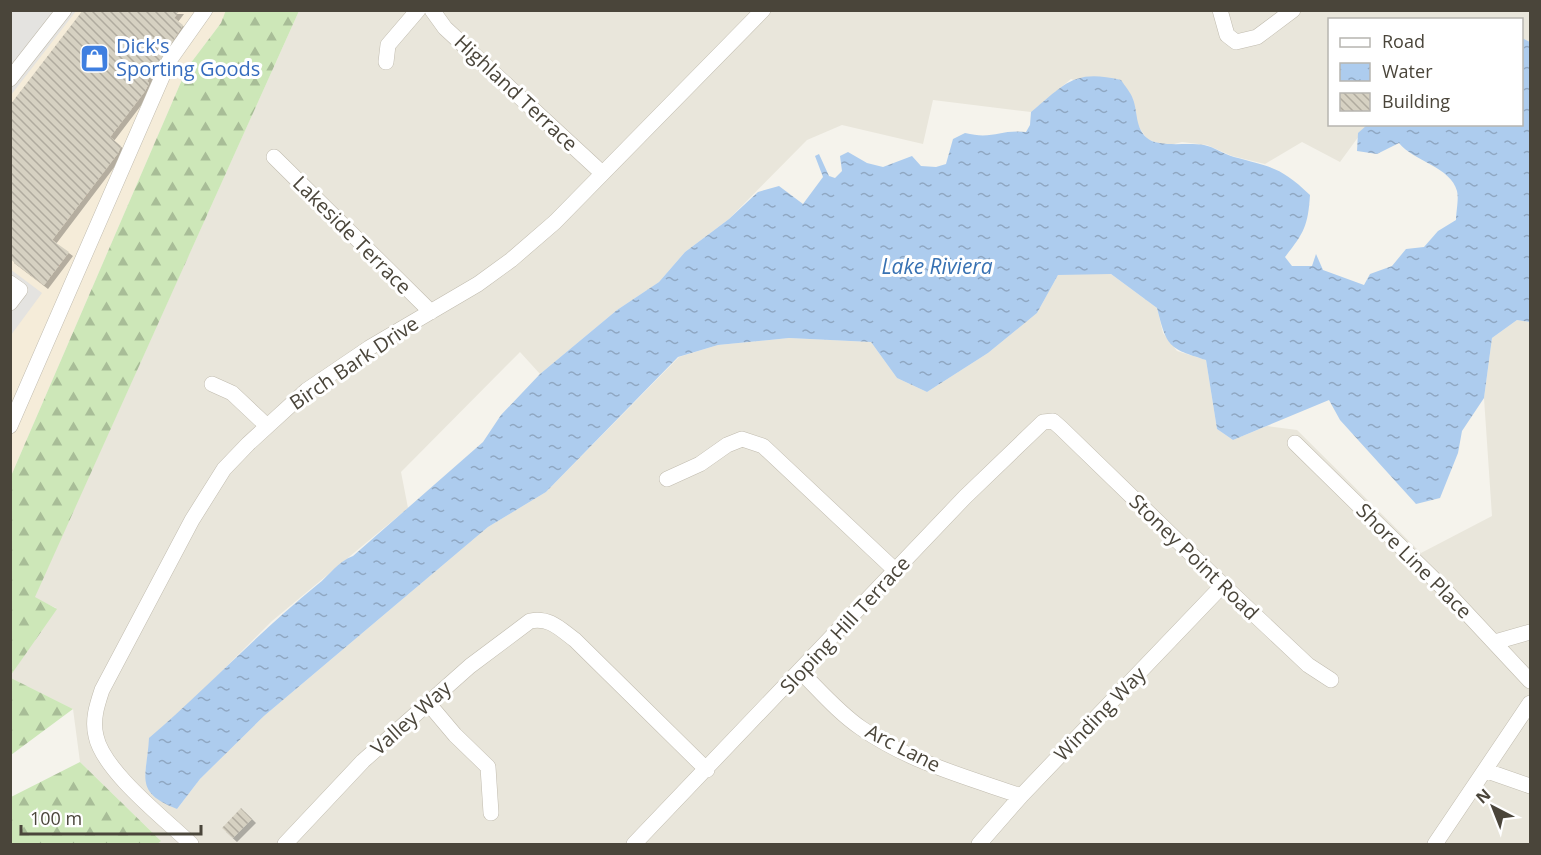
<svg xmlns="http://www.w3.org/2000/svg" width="1541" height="855" font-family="'Open Sans',sans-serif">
  <defs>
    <pattern id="forest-firs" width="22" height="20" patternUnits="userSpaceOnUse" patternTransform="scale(1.5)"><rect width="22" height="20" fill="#cde7b8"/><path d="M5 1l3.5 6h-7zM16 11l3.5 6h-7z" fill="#a8bd97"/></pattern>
    <pattern id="water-ripples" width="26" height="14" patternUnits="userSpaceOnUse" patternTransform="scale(1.5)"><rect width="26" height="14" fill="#adccee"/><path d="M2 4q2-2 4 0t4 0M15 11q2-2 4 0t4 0" fill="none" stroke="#8fa7c2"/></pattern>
    <pattern id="building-back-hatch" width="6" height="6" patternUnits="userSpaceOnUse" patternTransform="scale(1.5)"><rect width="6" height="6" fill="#d6d1c2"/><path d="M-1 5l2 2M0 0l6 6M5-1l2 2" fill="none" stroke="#b0ab9f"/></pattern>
    <filter id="shadow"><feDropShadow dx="4" dy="4" stdDeviation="0" flood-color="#0004"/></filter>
  </defs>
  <rect width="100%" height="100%" fill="#f5f3ec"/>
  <path fill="#e9e6db" d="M299 11H1530V42L1522 38V20H1330V124L1367 125 1340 162 1302 142 1265 164 1232 156 1207 145 1182 142 1166 146 1147 139 1137 124 1133 98 1071 79 1031 112 933 100 923 144 842 125 807 140 729 219 685 252 659 282 617 310 540 374 520 352 401 472 408 508 272 621 201 692 150 738 145 774 177 809 200 779 264 716 488 527 546 492 679 357 718 345 789 338 871 342 897 378 927 392 988 353 1037 313 1058 275 1086 273 1111 274 1157 308 1163 333 1177 351 1206 360 1217 429 1233 440 1267 426 1297 430 1421 553 1492 516 1484 398 1492 338 1517 320 1530 322V844H157L160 840 80 762 73 709 11 678V675L56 608 34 598Z"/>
  <path fill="#f5ecd9" d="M11 11H226L221 23 187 68 11 476Z"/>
  <path fill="url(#forest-firs)" d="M226 10 299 11 35 597 57 609 11 675V476L187 68 221 23Z
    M11 678 73 709 11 755 10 754Z
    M80 762 161 841 157 844H11V797Z"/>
  <path fill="#e4e3e0" d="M11 11H76L11 95Z
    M10 269 42 293 11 335H10Z"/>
  <path fill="url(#water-ripples)" d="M1522 38 1530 42V322L1517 320 1492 338 1484 398 1462 431 1458 453 1440 498 1416 504 1340 420 1329 400 1233 440 1217 429 1206 360C1168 348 1167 347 1157 308L1111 274 1058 275 1037 313 988 353 927 392 897 378 871 342 789 338 718 345 678 357 546 492 488 527 264 716 200 779 177 809C133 792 147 777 149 738 207 688 258 633 317 585 330 575 337 562 353 556L483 442 501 415 540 374 617 310 659 282 685 252 729 219 758 192 779 186 803 204 823 177 815 156 819 154 829 176 835 178 842 171 840 156 848 152 867 163 883 167 912 156 921 166 936 167 946 164 953 139 965 133C993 140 1000 129 1026 132L1030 125 1031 112C1066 83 1074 69 1121 80 1125 86 1131 93 1133 99 1138 113 1135 127 1147 138 1158 148 1187 142 1204 145 1214 147 1224 154 1234 157 1271 167 1281 167 1310 195 1308 226 1304 233 1285 257L1292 266H1312L1316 254 1323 270 1364 285 1370 274 1392 266 1406 249 1424 247 1438 231 1456 220C1456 212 1459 199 1457 191 1451 167 1413 161 1399 143L1377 154 1357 151 1358 133 1367 125 1522 124Z"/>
  <path fill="url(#building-back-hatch)" filter="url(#shadow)" d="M83 10H180L174 18 183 25 147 81 149 83 145 91 110 137 121 146 118 153 52 240 69 252 44 285 10 259V105Z
    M241 808 252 819 233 838 222 828Z"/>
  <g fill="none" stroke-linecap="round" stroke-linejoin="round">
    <defs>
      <path id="minor" d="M432 10 445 28 602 173
        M1220 10 1227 35 1236 42 1257 37 1293 10
        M386 62 388 45 418 10
        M10 79 64 10
        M274 157 431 312
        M10 283 20 290 10 303
        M212 384 232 393 266 425
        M10 426 169 61 205 10
        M1295 443 1446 591 1530 681
        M667 479 700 464 727 445 742 439 763 446 896 571
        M1495 642 1530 632
        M801 672C820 691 839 713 861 728 910 762 966 777 1021 796
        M428 703 455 735 488 767 491 813
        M1487 771 1530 786
        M191 844C165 819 103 771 96 736 92 720 97 705 102 690L192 520 224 469 248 444 307 390 369 348 478 284 511 260 555 222 763 10
        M285 844 363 761 470 666 530 621C550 617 560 629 575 640L707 770
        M634 844 965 497 1043 422 1053 421 1061 428 1223 585 1308 665 1331 680
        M979 844 1021 796 1223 585
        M1435 844 1530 703"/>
    </defs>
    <use href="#minor" stroke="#c1bcaf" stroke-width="16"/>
    <use href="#minor" stroke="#fff" stroke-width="15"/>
  </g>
  <defs>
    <symbol id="shop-square" viewBox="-11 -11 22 22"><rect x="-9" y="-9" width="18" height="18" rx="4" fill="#3f7fe0" stroke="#fff"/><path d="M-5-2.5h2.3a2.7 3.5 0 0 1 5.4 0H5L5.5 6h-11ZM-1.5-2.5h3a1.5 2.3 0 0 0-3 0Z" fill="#fff"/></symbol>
  </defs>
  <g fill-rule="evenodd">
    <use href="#shop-square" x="78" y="42" width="33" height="33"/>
  </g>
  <g text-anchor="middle" stroke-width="6" stroke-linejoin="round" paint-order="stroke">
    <g font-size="20" fill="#366cbe" stroke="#fff" text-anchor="start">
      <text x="116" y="53">Dick's<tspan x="116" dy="23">Sporting Goods</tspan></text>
    </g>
    <g font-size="20" fill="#4a453a" stroke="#fff">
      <text transform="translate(516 93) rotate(43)" y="7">Highland Terrace</text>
      <text transform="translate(352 235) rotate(45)" y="7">Lakeside Terrace</text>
      <text transform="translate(354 363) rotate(-34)" y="7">Birch Bark Drive</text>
      <text transform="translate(1194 557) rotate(44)" y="7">Stoney Point Road</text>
      <text transform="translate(1414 561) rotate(45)" y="7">Shore Line Place</text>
      <text transform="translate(845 625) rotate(-47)" y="7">Sloping Hill Terrace</text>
      <text transform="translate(1100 714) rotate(-46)" y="7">Winding Way</text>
      <text transform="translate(411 718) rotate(-42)" y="7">Valley Way</text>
      <text transform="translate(903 748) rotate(27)" y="7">Arc Lane</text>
    </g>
    <g font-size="21" font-style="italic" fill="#3771b2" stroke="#fff">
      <text x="937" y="274">Lake Riviera</text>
    </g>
  </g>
  <rect width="1541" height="855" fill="none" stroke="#4a453a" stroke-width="24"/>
  <rect x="1328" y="18" width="195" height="108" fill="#ffffff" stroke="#b7b5b0" stroke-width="1.5"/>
  <rect x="1340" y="38" width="30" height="9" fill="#ffffff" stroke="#b7b5b0" stroke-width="1.5"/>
  <text x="1382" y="48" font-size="18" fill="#4a453a">Road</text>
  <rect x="1340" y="63" width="30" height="18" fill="url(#water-ripples)" stroke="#b7b5b0" stroke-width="1.5"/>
  <text x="1382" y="78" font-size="18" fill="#4a453a">Water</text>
  <rect x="1340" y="93" width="30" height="18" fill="url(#building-back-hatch)" stroke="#b7b5b0" stroke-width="1.5"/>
  <text x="1382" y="108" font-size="18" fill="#4a453a">Building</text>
  <g transform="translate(1493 807) rotate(318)" stroke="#ffffff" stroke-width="4.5" paint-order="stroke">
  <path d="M0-4.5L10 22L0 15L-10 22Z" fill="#4a453a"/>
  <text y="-9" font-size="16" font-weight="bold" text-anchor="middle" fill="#4a453a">N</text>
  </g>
  <path d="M21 825v9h180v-9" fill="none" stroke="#4a453a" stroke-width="3"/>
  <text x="30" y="825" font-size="18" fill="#4a453a" stroke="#ffffff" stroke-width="4.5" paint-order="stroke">100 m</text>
</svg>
